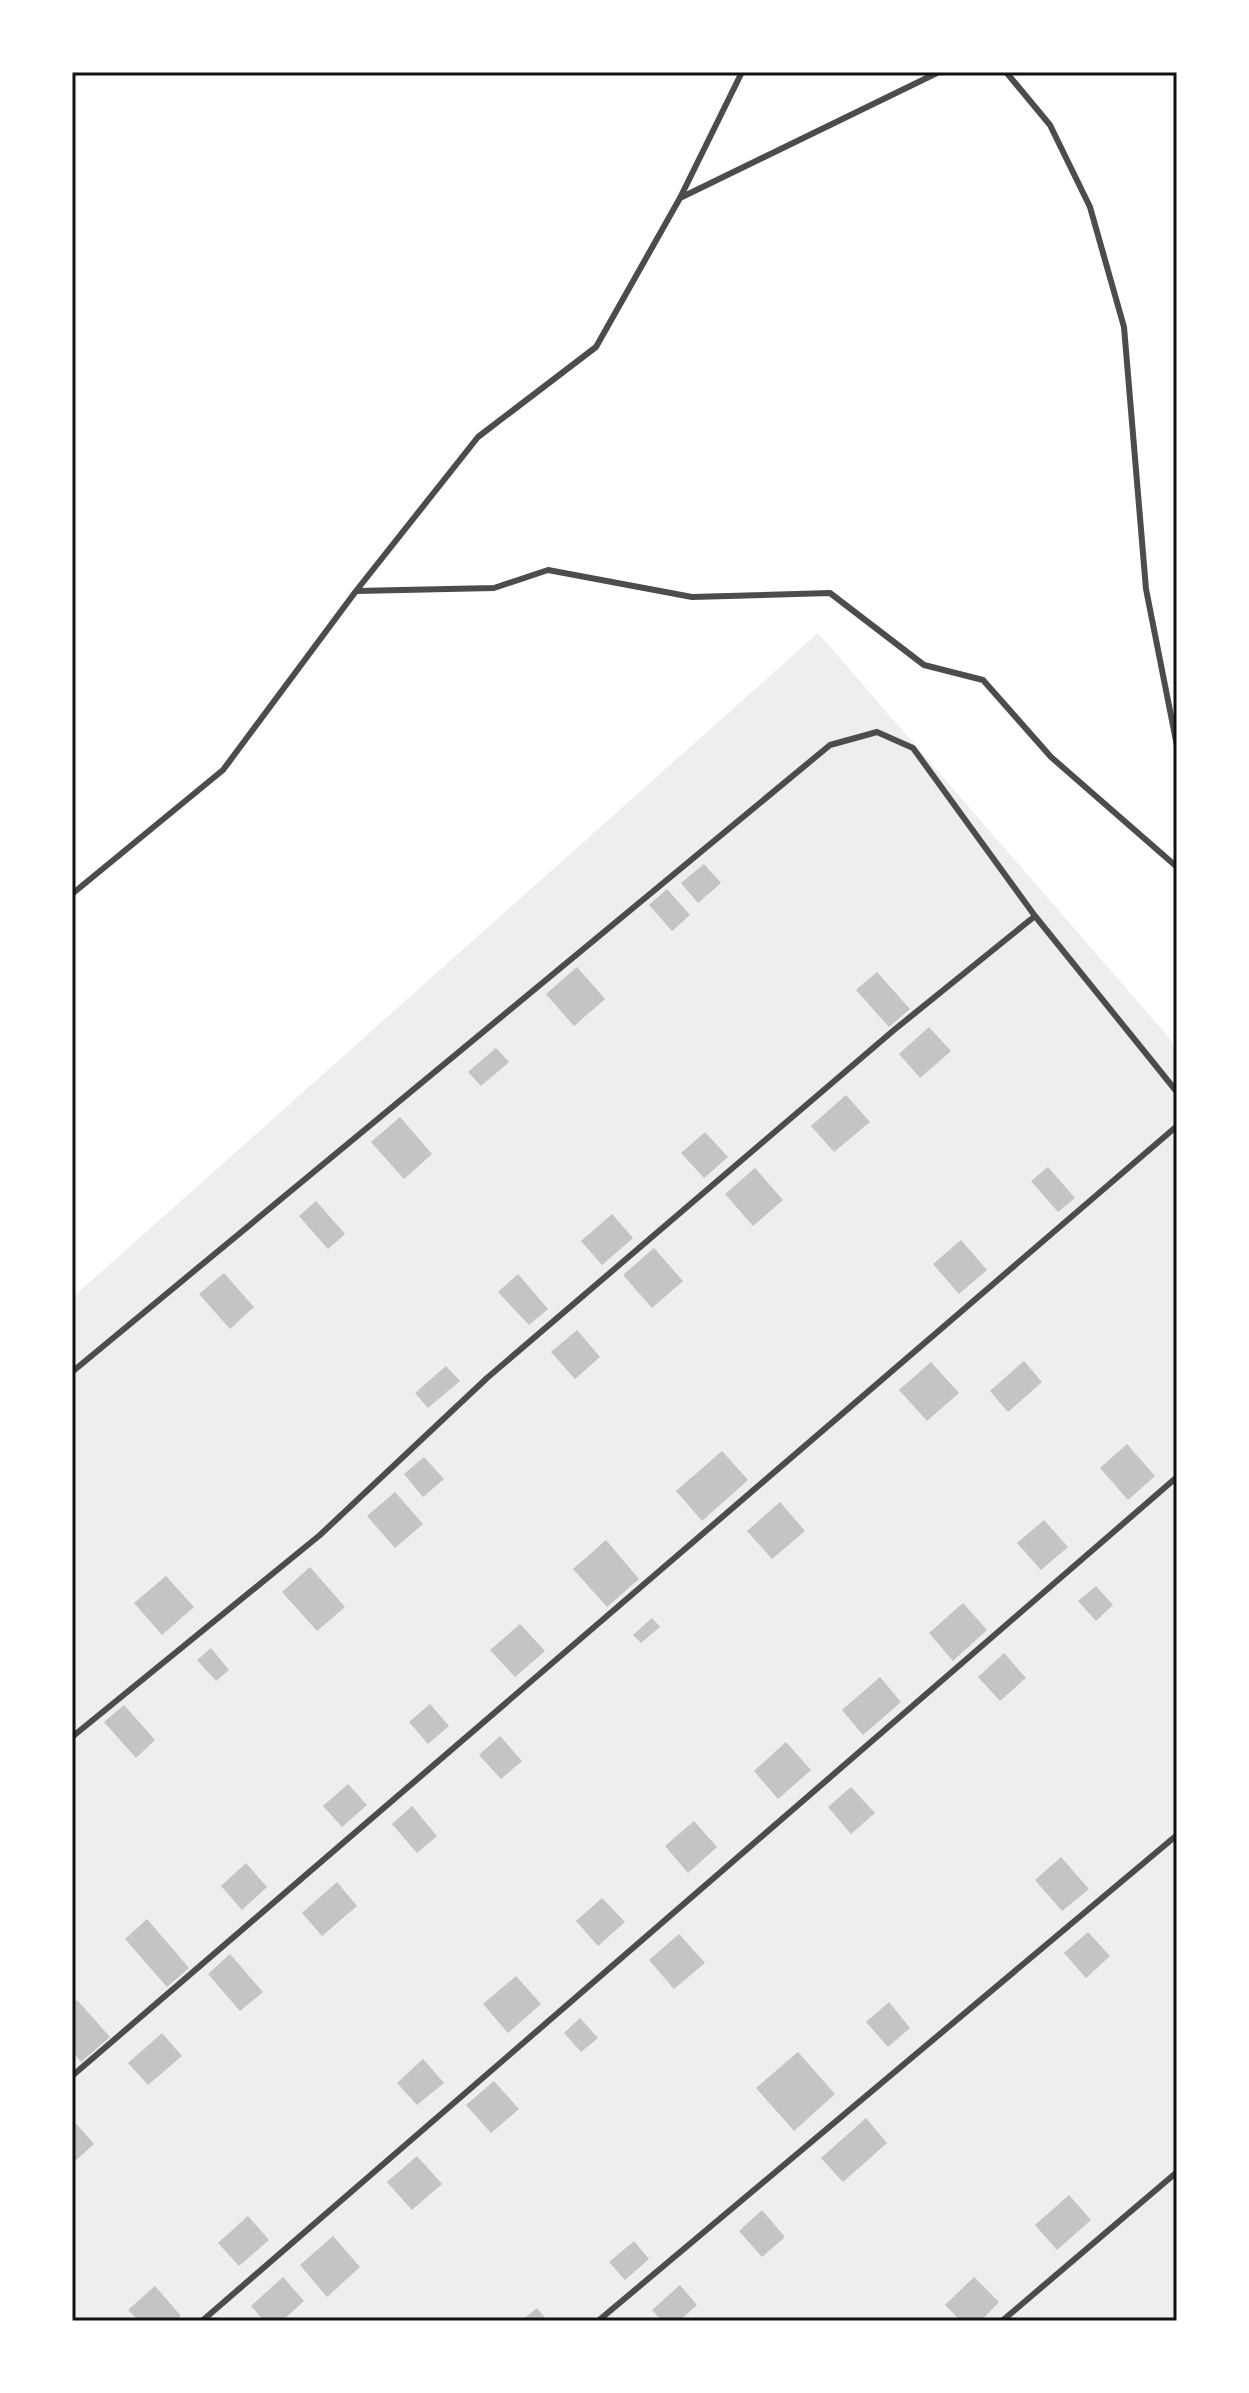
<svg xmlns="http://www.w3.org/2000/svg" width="1249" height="2393" font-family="'Sofia Sans Condensed',sans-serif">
  <rect width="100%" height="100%" fill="#fff"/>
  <path fill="#eee" d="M818 633 1177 1047V2321H72V1298Z"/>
  <path fill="#c4c4c4" d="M704 864 721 883 698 903 681 883Z
    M667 889 690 915 672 931 649 905Z
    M577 967 605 999 574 1026 546 994Z
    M877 972 910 1009 889 1027 856 990Z
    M929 1027 951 1051 920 1078 899 1054Z
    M496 1048 509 1062 481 1086 468 1072Z
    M846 1095 870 1122 834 1152 811 1126Z
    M400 1117 432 1154 404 1179 371 1142Z
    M705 1132 728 1157 704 1178 681 1153Z
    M1048 1167 1075 1198 1058 1212 1031 1181Z
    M755 1168 783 1200 753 1226 725 1194Z
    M316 1201 345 1234 328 1249 299 1216Z
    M612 1214 633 1238 602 1265 581 1241Z
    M961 1240 987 1270 959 1294 933 1264Z
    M654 1248 683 1281 652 1308 623 1275Z
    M224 1273 254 1307 230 1329 199 1294Z
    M518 1274 548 1309 529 1325 498 1292Z
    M577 1330 600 1357 575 1379 551 1352Z
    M1024 1361 1042 1382 1008 1412 990 1391Z
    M931 1362 959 1393 927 1421 899 1390Z
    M446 1366 460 1381 428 1408 415 1393Z
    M1127 1444 1155 1476 1128 1500 1100 1468Z
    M722 1451 748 1480 702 1521 676 1491Z
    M424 1457 444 1479 423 1497 404 1474Z
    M395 1492 423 1524 395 1548 367 1516Z
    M780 1502 805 1531 772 1559 747 1531Z
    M1044 1520 1068 1547 1041 1570 1017 1543Z
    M606 1540 639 1579 607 1607 573 1569Z
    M310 1567 345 1607 317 1631 282 1592Z
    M166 1576 194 1607 162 1635 134 1603Z
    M1096 1586 1113 1605 1096 1621 1078 1601Z
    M963 1603 987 1630 953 1661 929 1633Z
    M652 1618 660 1627 641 1643 633 1635Z
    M520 1624 545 1651 515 1677 490 1650Z
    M211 1648 229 1670 216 1681 197 1660Z
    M1004 1653 1026 1678 1000 1701 978 1677Z
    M880 1677 901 1702 863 1735 842 1710Z
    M430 1704 449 1726 428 1744 409 1722Z
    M124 1705 155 1740 136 1758 104 1722Z
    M500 1736 522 1761 501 1779 479 1755Z
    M786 1742 811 1770 778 1799 754 1771Z
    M348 1784 367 1805 342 1827 323 1806Z
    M851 1787 875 1813 851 1834 828 1807Z
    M412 1806 437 1836 417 1853 392 1824Z
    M694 1821 717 1847 688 1873 665 1846Z
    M1061 1857 1089 1889 1062 1911 1035 1880Z
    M246 1863 267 1887 242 1910 221 1886Z
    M337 1882 357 1906 322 1936 302 1913Z
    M602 1898 625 1922 598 1946 576 1921Z
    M147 1919 189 1968 167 1987 125 1939Z
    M1088 1932 1110 1956 1086 1978 1064 1953Z
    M679 1934 705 1963 674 1989 649 1960Z
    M230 1954 263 1992 240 2011 208 1974Z
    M516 1976 541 2004 508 2033 483 2004Z
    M77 2000 110 2037 81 2062 72 2051V2005Z
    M889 2002 910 2028 888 2047 866 2022Z
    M580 2018 598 2038 581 2052 564 2033Z
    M162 2033 182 2056 148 2085 128 2063Z
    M798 2052 835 2094 794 2131 756 2088Z
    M423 2059 444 2083 417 2105 397 2083Z
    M494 2081 519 2109 491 2133 466 2105Z
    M866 2118 887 2143 843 2182 821 2158Z
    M72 2119 94 2144 74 2162 72 2161Z
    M417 2156 442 2184 412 2210 387 2182Z
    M1069 2195 1091 2220 1057 2250 1035 2225Z
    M762 2210 785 2237 762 2257 739 2231Z
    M248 2216 269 2240 239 2266 218 2243Z
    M333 2236 360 2267 327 2297 300 2265Z
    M634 2241 649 2259 625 2280 609 2262Z
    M283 2277 304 2301 282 2321H264L251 2306Z
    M974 2277 999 2302 981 2321H961L945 2305Z
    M680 2285 697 2305 679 2321H662L652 2310Z
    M155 2286 181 2316 175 2321H139L128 2310Z
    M537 2308 548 2321H521Z"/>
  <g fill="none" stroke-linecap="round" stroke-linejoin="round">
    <path stroke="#4c4c4c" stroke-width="6" d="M1006 72 1050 125 1090 207 1124 327 1146 589 1177 746
      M680 198 939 72
      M356 591 478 437 596 347 680 198 742 72
      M72 894 223 770 356 591 494 588 548 570 692 597 830 593 924 665 983 680 1051 757 1177 867
      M72 1372 830 745 877 732 913 748 1035 916 1177 1092
      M72 1737 320 1535 487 1378 894 1030 1035 916
      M72 2076 1177 1126
      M202 2321 1177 1477
      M598 2321 1177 1835
      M1002 2321 1177 2172"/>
  </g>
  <rect width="1249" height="2393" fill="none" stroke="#ffffff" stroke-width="148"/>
  <rect x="74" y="74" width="1101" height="2245" fill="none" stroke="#111" stroke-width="3"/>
</svg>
